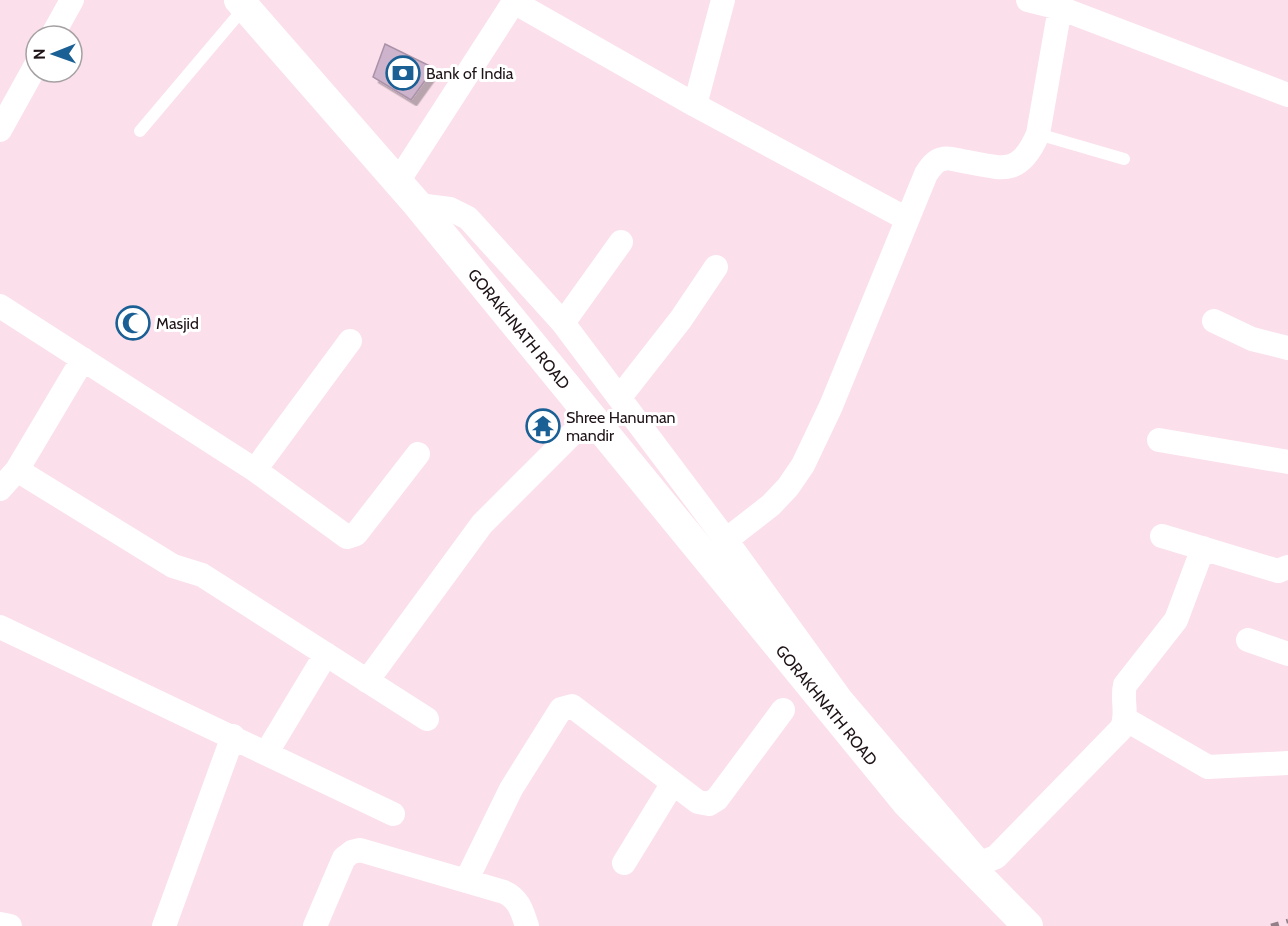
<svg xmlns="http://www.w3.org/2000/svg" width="1288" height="926" font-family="Cabin,sans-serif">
  <defs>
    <filter id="shadow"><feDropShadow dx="5.5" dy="5.5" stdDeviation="0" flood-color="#0004"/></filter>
  </defs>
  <rect width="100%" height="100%" fill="#fbdfeb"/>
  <path fill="#cdb3cb" stroke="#aa92a8" stroke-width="1.5" filter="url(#shadow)" d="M385 44 434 68 411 100 373 77Z"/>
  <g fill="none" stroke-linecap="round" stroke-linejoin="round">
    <path stroke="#fff" stroke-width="12" d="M140 131 244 8
      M1038 134 1124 159"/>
    <path stroke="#fff" stroke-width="24" d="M1028 0 1060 8 1288 95
      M514 2 695 105 907 219
      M52 36 72 0
      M695 105 723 0
      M0 130 36 65
      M397 183 515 0
      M418 205 450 209 468 218 563 323 726 540 841 699 977 859 986 861 996 857 1121 729C1129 715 1121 700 1125 685L1176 620 1203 548
      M0 306 255 470 347 537 356 534 418 454
      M1214 321 1252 339 1288 348
      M563 323 621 242
      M620 397 681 319 716 267
      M1159 440 1288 462
      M17 470 173 566 202 575 427 719
      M255 470 350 341
      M0 489 17 470 83 359
      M1162 536 1278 571 1288 567
      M726 540 771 505 788 487 803 465 831 406 926 174C930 168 935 160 943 159 948 157 956 160 962 161 1002 168 1019 178 1038 134L1060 8
      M0 627 393 814
      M1248 640 1288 654
      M367 681 482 524 574 432
      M1125 719 1208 767 1288 763
      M267 752 326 654
      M624 863 673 783
      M466 881 511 789 561 709 572 706 698 802 709 804 717 799 783 710
      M0 924 10 926
      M164 926 233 736
      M315 926 344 858 352 852 360 850 504 892C519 899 522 911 527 926"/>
    <path stroke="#fff" stroke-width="30" id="s1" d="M239 0 418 205 907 803 1028 926"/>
    <path stroke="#937f88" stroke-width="4.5" stroke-dasharray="8 8" stroke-linecap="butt" d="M1271 926 1288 921"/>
  </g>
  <defs>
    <symbol id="bank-ring" viewBox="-11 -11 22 22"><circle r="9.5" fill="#fff" stroke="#1b6095" stroke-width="1.5"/><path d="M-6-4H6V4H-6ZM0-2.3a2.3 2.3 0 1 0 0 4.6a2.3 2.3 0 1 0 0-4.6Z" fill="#1b6095"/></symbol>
    <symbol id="mosque-ring" viewBox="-11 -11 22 22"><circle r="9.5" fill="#fff" stroke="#1b6095" stroke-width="1.5"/><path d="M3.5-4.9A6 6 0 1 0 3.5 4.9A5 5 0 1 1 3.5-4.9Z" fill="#1b6095"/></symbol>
    <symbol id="temple-ring" viewBox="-11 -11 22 22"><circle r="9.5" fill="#fff" stroke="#1b6095" stroke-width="1.5"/><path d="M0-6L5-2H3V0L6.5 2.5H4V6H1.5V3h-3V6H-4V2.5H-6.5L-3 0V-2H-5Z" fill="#1b6095"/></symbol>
  </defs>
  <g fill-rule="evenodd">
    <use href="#bank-ring" x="384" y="54" width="38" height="38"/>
    <use href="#mosque-ring" x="114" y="304" width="38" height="38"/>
    <use href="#temple-ring" x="524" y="407" width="38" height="38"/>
  </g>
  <g text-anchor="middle" stroke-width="6" stroke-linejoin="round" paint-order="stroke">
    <g font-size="16" fill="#1e1318" stroke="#fff" text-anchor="start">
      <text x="426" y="79">Bank of India</text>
      <text x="156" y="329">Masjid</text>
      <text x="566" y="423">Shree Hanuman<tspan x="566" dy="18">mandir</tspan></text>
    </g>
    <g font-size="16" fill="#1e1318" stroke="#fff">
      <text dy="6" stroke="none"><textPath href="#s1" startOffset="432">GORAKHNATH ROAD</textPath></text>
      <text dy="6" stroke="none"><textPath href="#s1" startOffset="918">GORAKHNATH ROAD</textPath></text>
    </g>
  </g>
  <g transform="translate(54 54) rotate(269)"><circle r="28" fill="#ffffff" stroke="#a5a1a3" stroke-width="1.5"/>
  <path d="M0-4.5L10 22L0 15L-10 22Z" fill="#1b6095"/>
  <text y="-9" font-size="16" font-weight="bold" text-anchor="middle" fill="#1e1318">N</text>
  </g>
</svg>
